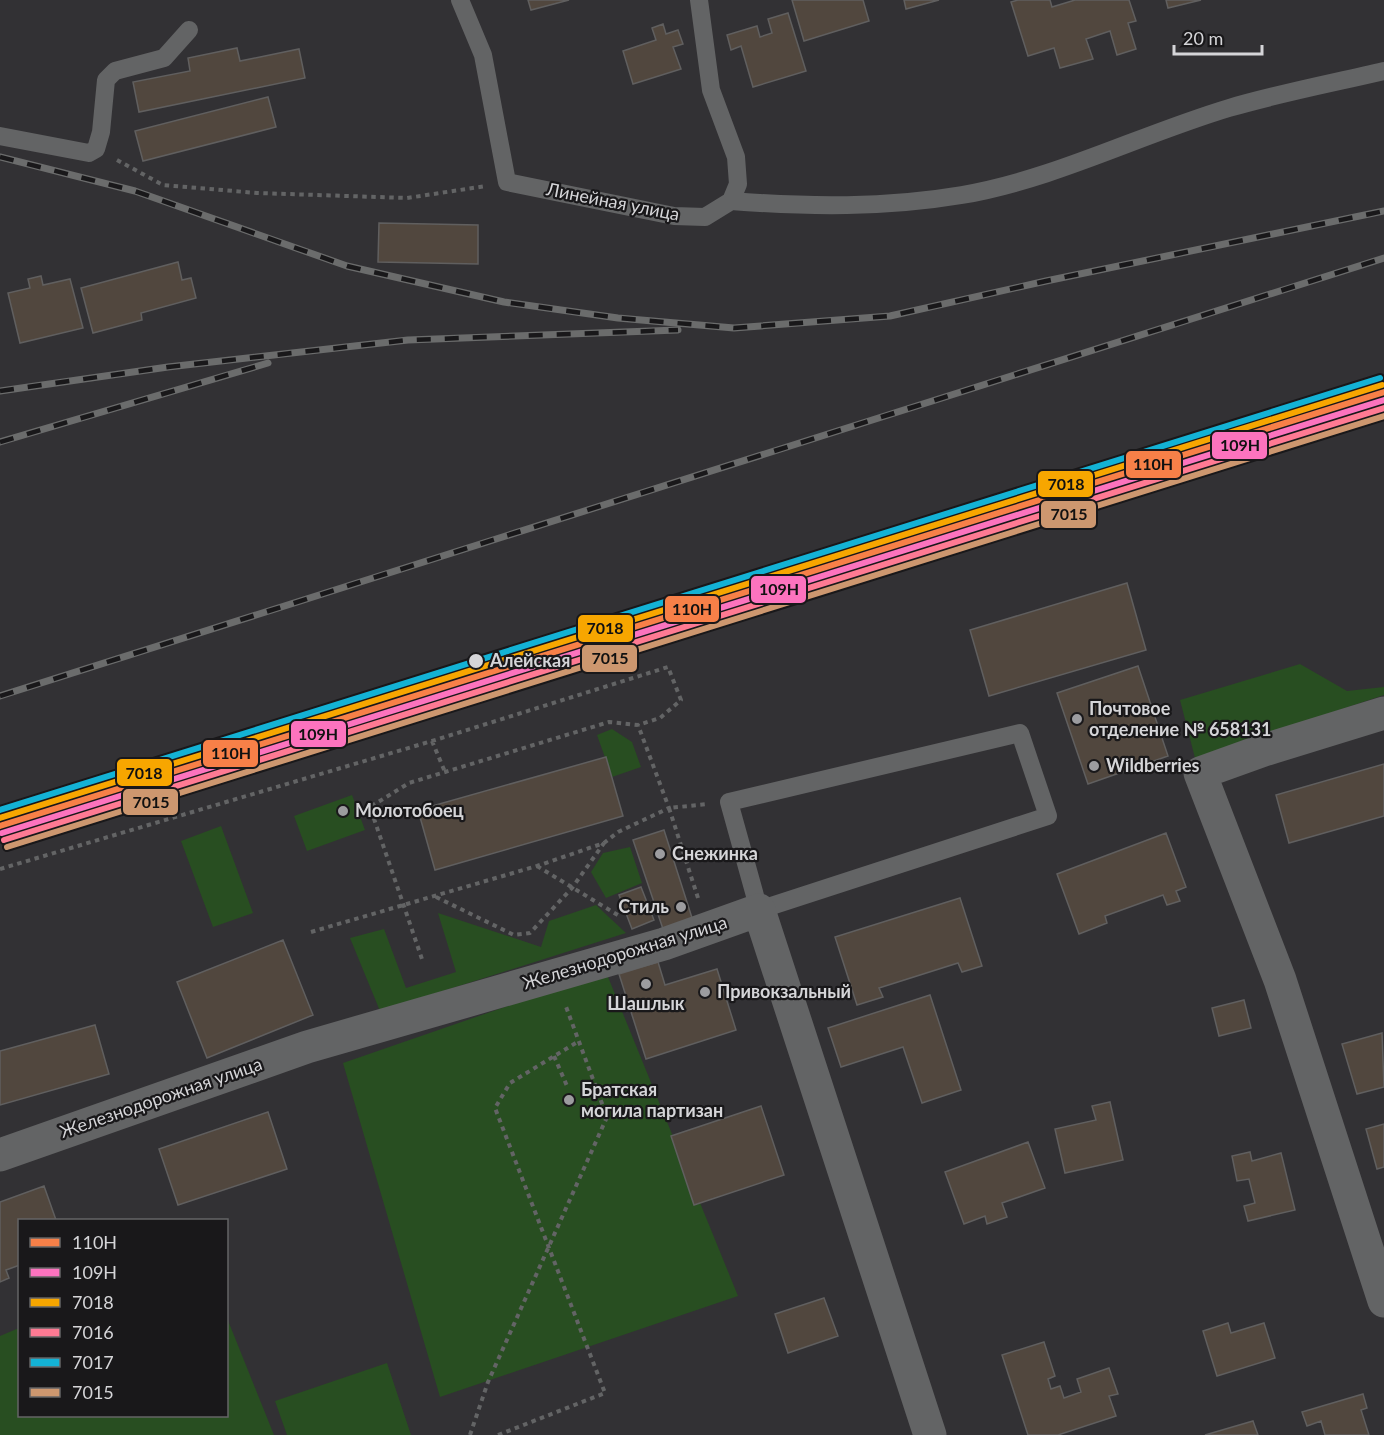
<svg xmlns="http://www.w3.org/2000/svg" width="1384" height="1435" font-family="Lato,sans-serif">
  <rect width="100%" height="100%" fill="#323134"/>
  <path fill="#284e21" d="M1300 664 1347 691 1384 687V695L1195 758 1180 700Z
    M612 729 632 742 641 767 612 777 597 735Z
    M352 795 365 830 307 851 294 816Z
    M221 826 253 913 213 927 181 841Z
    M630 847 642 883 606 898 591 872 603 853Z
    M596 905 626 933 380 1011 350 938 384 929 406 988 456 972 438 913 541 947 549 921Z
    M606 972 738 1296 440 1397 343 1063Z
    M227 1318 274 1435H0V1336L19 1328 20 1416H226Z
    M387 1363 411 1435H287L275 1401Z"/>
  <path fill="#51473e" stroke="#605f5f" stroke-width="1.5" d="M528 0H569L531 10Z
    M792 0H863L869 21 804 41Z
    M904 0H939L906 9Z
    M1018 0H1050L1052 7 1075 0H1129L1136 21 1128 23 1136 49 1117 55 1110 31 1086 39 1093 59 1060 68 1054 48 1028 56 1011 2Z
    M1166 0H1201L1168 8Z
    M788 13 806 71 753 87 741 46 731 50 727 35 757 26 760 37 772 33 768 19Z
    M663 24 666 34 678 30 683 44 673 47 681 69 633 84 623 51 656 40 652 28Z
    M237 48 240 61 299 49 305 78 139 112 133 82 190 71 188 58Z
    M268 97 276 127 143 161 135 131Z
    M379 223 478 225V264L378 262Z
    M178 262 182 280 191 278 196 298 141 313 142 320 93 333 81 288Z
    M41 276 43 285 70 279 83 328 20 343 8 293 30 288 28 279Z
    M1127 583 1146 650 989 696 970 630Z
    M1138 666 1168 756 1088 784 1057 693Z
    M606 757 623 816 435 870 418 810Z
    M1384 764V816L1289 843 1276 795Z
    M664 830 693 921 663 929 633 840Z
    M1166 833 1186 887 1176 891 1180 901 1167 905 1163 895 1105 916 1107 923 1079 934 1057 874Z
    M641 887 654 920 632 929 619 895Z
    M960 898 982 966 962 972 958 963 879 988 883 997 857 1005 835 937Z
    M283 940 313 1015 207 1058 177 982Z
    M658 962 665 985 717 969 736 1030 646 1059 619 974Z
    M930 995 961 1090 922 1103 903 1047 841 1067 828 1028Z
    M1244 1000 1251 1028 1219 1036 1212 1008Z
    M95 1025 109 1074 0 1105V1051Z
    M1382 1033 1384 1087 1357 1094 1342 1044Z
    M1110 1102 1123 1160 1065 1173 1055 1129 1096 1120 1092 1106Z
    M761 1106 784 1175 694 1205 671 1136Z
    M268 1112 287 1169 178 1205 159 1149Z
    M1384 1124V1167L1377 1169 1366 1129Z
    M1028 1142 1045 1188 1002 1203 1007 1217 987 1224 985 1216 964 1224 945 1172Z
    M1250 1152 1252 1161 1281 1153 1295 1210 1248 1221 1244 1206 1255 1203 1249 1179 1237 1181 1232 1156Z
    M44 1186 56 1220H20V1265L6 1270 9 1278 0 1282V1202Z
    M824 1298 838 1336 788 1353 775 1314Z
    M1228 1323 1231 1333 1264 1323 1275 1358 1217 1376 1203 1331Z
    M1044 1342 1055 1376 1048 1379 1051 1389 1060 1386 1064 1398 1081 1392 1077 1379 1109 1368 1118 1394 1109 1396 1116 1416 1058 1435H1028L1002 1355Z
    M1363 1394 1367 1408 1361 1410 1369 1435H1325L1321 1421 1307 1426 1302 1412Z
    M1253 1421 1258 1435H1205Z"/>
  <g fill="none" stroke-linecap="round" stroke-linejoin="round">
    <path stroke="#636465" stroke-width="4" stroke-dasharray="4.5 4.5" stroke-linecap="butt" d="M117 160 163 185 257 193 407 198 486 186
      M432 741 445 772
      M537 866 621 917
      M0 869 432 741 668 667 681 700 660 718 638 725
      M436 897 514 935 530 933 572 888 604 843
      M698 898 669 808 708 804
      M311 932 537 866 604 843 618 832 669 808 638 725 609 722 445 772 409 783 370 807 423 962
      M554 1056 567 1086
      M470 1435 488 1382 607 1117 565 1004
      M498 1435 605 1393 495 1108 510 1083 579 1041"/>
    <path stroke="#636465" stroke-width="18" d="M460 0 483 55 507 182 674 216 705 217 731 201 738 184 736 157 711 90 699 0
      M0 136 89 153 96 149 101 132 106 80 115 71 164 58 189 30
      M731 201C809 207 885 208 962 195 1055 179 1139 135 1229 108 1280 93 1333 83 1384 71
      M1020 733 1048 816 759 910 729 802Z"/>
    <path stroke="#636465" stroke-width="33" d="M1384 713 1264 750 1200 773 1280 980 1384 1301
      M0 1155 307 1047 664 944 759 910 930 1435"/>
    <defs>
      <path id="rail" d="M0 157 135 191 347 266 504 302 618 318 734 328 890 316 1046 281 1384 211
        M0 391 168 367 408 340 678 330
        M0 442 268 363
        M0 696 1384 258"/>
    </defs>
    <use href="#rail" stroke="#6b6c6c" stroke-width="7"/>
    <use href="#rail" stroke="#19181a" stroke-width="4.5" stroke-dasharray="14" stroke-linecap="butt"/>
    <defs>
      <path id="rail-1" d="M0 826 1384 392"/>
      <path id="rail-2" d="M2 833 1384 400"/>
      <path id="rail-3" d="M0 818 1382 385"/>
      <path id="rail-4" d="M4 840 1384 408"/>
      <path id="rail-5" d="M0 810 1380 378"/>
      <path id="rail-6" d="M7 847 1384 416"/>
    </defs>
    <use href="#rail-1" stroke="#19181a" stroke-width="10"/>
    <use href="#rail-2" stroke="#19181a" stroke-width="10"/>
    <use href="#rail-3" stroke="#19181a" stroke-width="10"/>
    <use href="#rail-4" stroke="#19181a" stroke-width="10"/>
    <use href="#rail-5" stroke="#19181a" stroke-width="10"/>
    <use href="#rail-6" stroke="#19181a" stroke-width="10"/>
    <use href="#rail-1" stroke="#f78048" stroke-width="6"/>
    <use href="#rail-2" stroke="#fc73be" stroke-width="6"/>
    <use href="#rail-3" stroke="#f7a600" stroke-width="6"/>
    <use href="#rail-4" stroke="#fe7a93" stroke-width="6"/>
    <use href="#rail-5" stroke="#13b2d5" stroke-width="6"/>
    <use href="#rail-6" stroke="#cd976f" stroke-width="6"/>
  </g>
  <circle fill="#d5d5d8" stroke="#19181a" stroke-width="2" cx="476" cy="661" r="8"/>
  <g fill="#9c9c9f" stroke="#19181a" stroke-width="2">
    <circle cx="1077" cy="719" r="6"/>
    <circle cx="1094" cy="766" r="6"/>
    <circle cx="343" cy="811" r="6"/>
    <circle cx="660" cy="854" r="6"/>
    <circle cx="681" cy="907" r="6"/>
    <circle cx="646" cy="984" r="6"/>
    <circle cx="705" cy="992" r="6"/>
    <circle cx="569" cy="1100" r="6"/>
  </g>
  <g text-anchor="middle" stroke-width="4.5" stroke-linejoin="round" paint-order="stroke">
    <g font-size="18" fill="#d5d5d8" stroke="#19181a">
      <text transform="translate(613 202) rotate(11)" y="6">Линейная улица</text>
      <text transform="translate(625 953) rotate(-17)" y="6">Железнодорожная улица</text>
      <text transform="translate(161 1098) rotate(-19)" y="6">Железнодорожная улица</text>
    </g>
    <g font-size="18" font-weight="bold" fill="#d5d5d8" stroke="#19181a" text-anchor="start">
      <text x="490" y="667">Алейская</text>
    </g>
    <g font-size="18" font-weight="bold" fill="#d5d5d8" stroke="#19181a" text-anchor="start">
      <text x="1089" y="715">Почтовое<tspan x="1089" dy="21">отделение № 658131</tspan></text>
      <text x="1106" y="772">Wildberries</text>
      <text x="355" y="817">Молотобоец</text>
      <text x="672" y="860">Снежинка</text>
      <text x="669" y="913" text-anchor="end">Стиль</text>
      <text x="717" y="998">Привокзальный</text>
      <text x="646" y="1010" text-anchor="middle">Шашлык</text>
      <text x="581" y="1096">Братская<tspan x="581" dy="21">могила партизан</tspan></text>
    </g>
  </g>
  <g stroke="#19181a" stroke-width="2">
    <rect x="1211" y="431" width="57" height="29" rx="6" fill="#fc73be"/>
    <rect x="1125" y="450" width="57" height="29" rx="6" fill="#f78048"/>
    <rect x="1037" y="470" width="57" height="28" rx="6" fill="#f7a600"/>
    <rect x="1040" y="500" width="57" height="29" rx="6" fill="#cd976f"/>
    <rect x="750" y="575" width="57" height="29" rx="6" fill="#fc73be"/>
    <rect x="664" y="595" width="56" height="28" rx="6" fill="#f78048"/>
    <rect x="577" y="614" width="57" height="29" rx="6" fill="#f7a600"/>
    <rect x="581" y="644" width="57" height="29" rx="6" fill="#cd976f"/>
    <rect x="290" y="720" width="57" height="28" rx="6" fill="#fc73be"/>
    <rect x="202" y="739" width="57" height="29" rx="6" fill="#f78048"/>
    <rect x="116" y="758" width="57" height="29" rx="6" fill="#f7a600"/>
    <rect x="122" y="788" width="57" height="28" rx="6" fill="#cd976f"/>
  </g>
  <g font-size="16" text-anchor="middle" font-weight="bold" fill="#111">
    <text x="1240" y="451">109Н</text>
    <text x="1153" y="470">110Н</text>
    <text x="1066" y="490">7018</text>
    <text x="1069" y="520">7015</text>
    <text x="779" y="595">109Н</text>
    <text x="692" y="615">110Н</text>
    <text x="605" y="634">7018</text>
    <text x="610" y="664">7015</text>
    <text x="318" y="740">109Н</text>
    <text x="231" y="759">110Н</text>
    <text x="144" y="779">7018</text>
    <text x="151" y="808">7015</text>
  </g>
  <rect x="18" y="1219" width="210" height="198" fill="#19181a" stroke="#646466" stroke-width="1.5"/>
  <rect x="30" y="1238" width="30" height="9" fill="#f78048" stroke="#646466" stroke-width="1.5"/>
  <text x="72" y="1249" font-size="18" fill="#d5d5d8">110Н</text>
  <rect x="30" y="1268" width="30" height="9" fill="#fc73be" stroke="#646466" stroke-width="1.5"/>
  <text x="72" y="1279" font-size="18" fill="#d5d5d8">109Н</text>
  <rect x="30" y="1298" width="30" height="9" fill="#f7a600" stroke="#646466" stroke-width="1.5"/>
  <text x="72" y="1309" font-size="18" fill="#d5d5d8">7018</text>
  <rect x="30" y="1328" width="30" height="9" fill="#fe7a93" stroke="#646466" stroke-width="1.5"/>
  <text x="72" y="1339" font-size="18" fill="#d5d5d8">7016</text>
  <rect x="30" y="1358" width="30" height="9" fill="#13b2d5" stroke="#646466" stroke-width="1.5"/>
  <text x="72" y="1369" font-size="18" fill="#d5d5d8">7017</text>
  <rect x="30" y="1388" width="30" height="9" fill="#cd976f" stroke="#646466" stroke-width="1.5"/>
  <text x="72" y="1399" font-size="18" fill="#d5d5d8">7015</text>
  <path d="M1174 45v9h88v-9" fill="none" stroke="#d5d5d8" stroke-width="3"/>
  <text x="1183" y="45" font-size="18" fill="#d5d5d8" stroke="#19181a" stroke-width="4.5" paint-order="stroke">20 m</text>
</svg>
